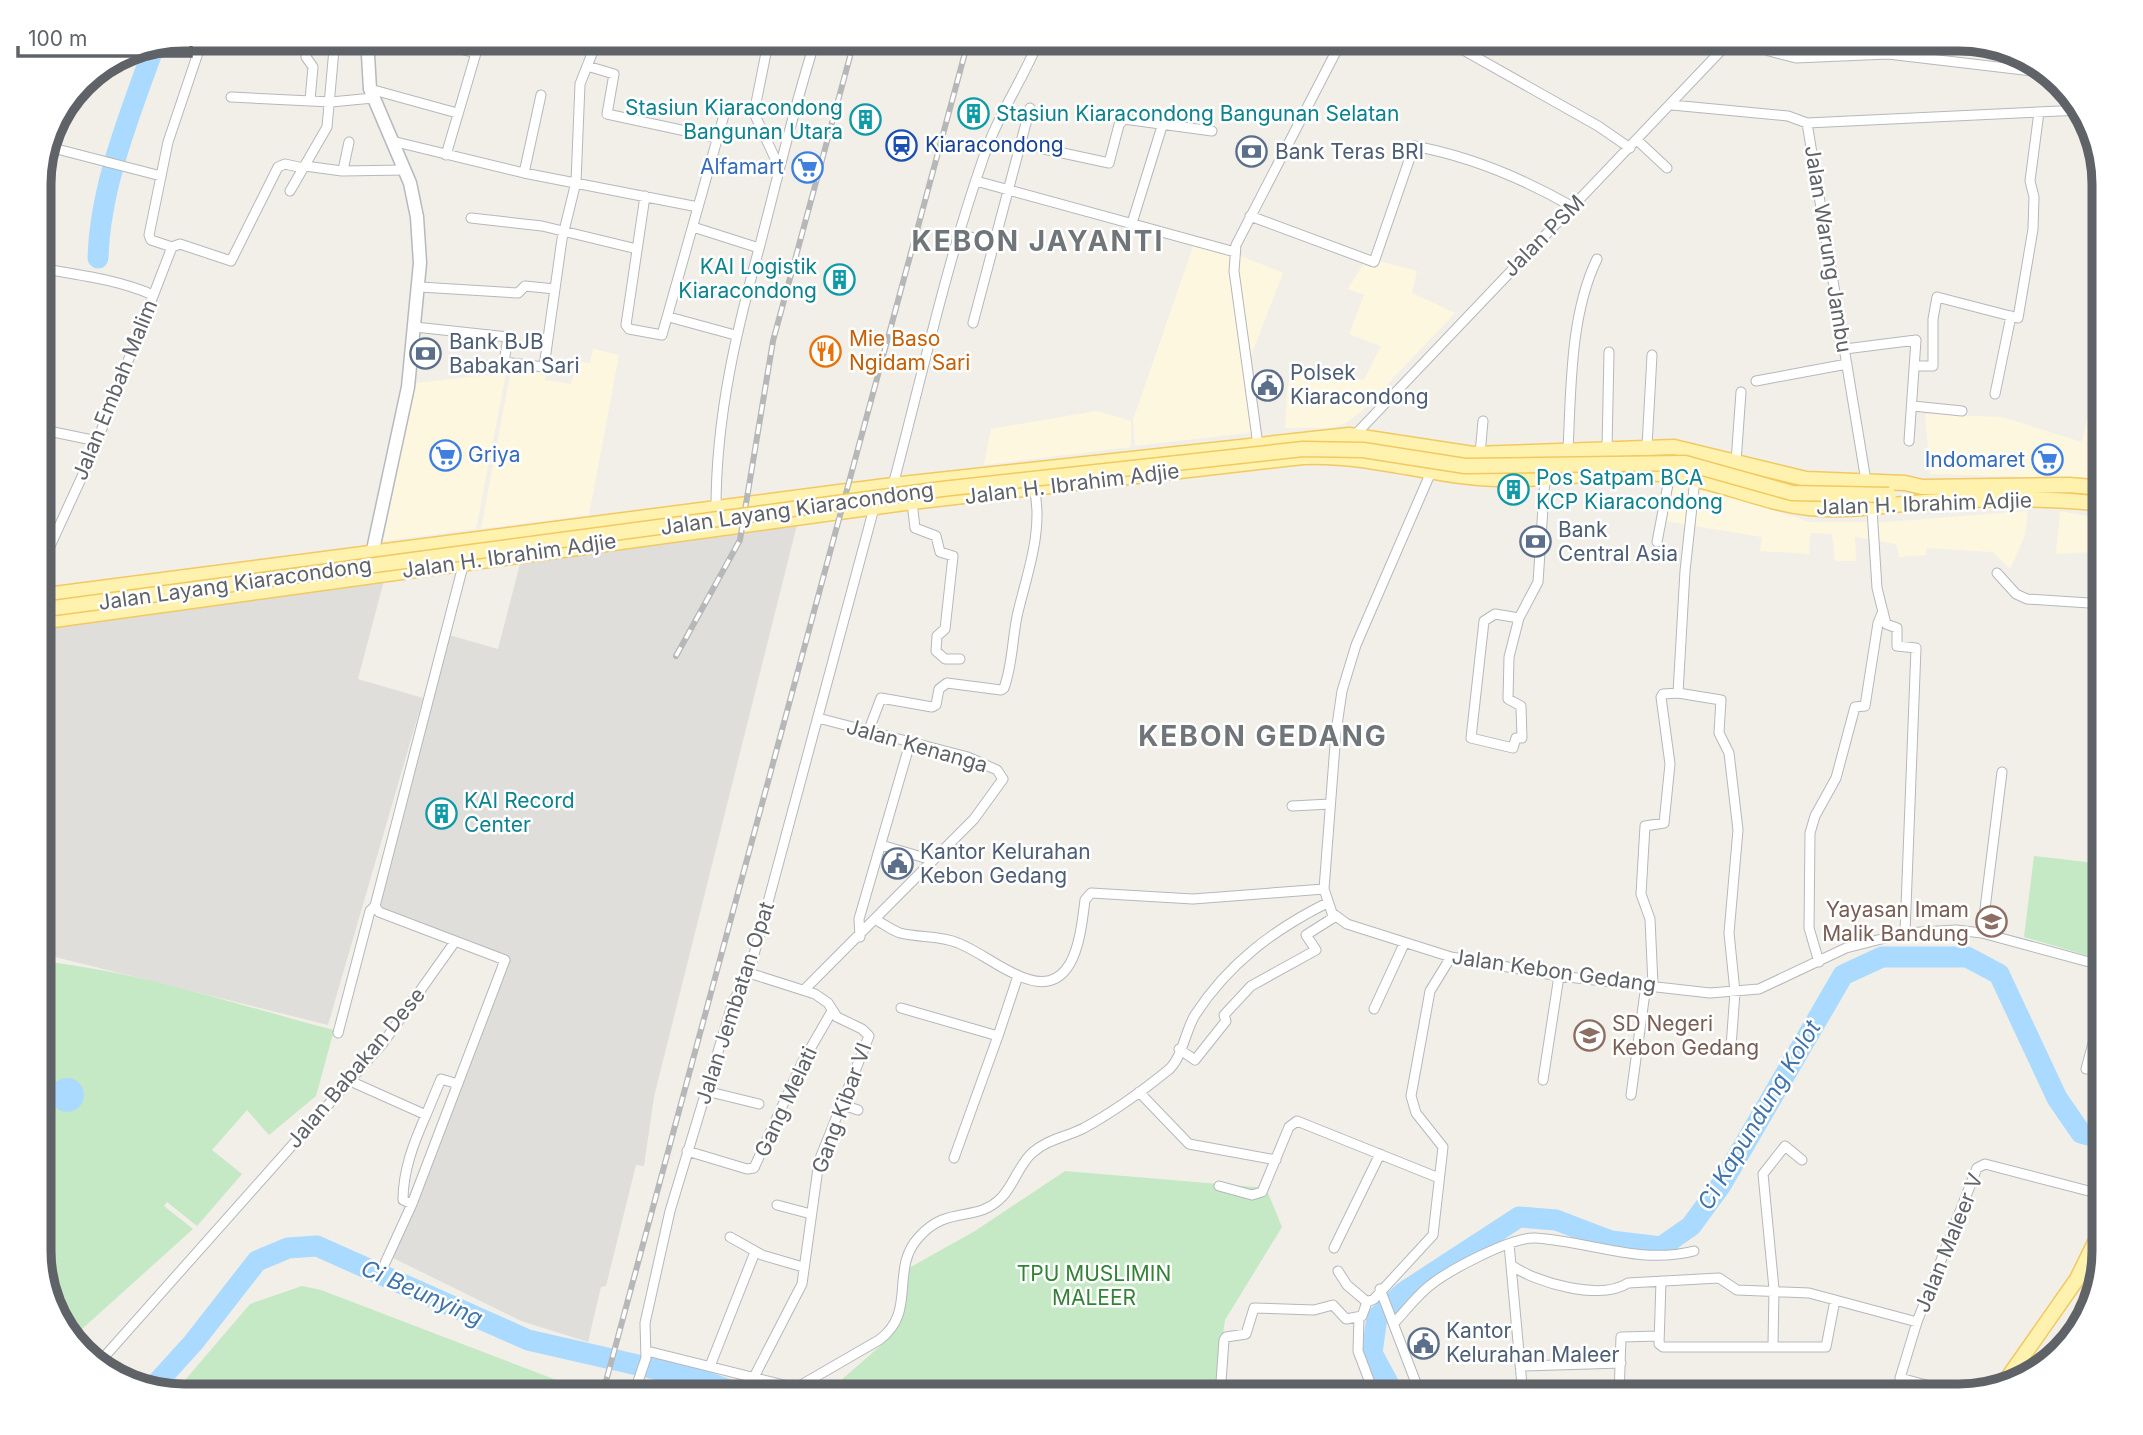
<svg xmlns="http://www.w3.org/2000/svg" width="2143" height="1435" font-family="Inter,sans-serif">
  <rect width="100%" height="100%" fill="#f1efe8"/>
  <path fill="#fef7e0" d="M1196 238 1283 273 1249 361 1256 432 1135 446 1133 420Z
    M1367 258 1417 271 1412 293 1455 313 1361 412 1346 423 1332 428H1285L1288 382H1295L1300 367 1364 380 1381 346 1349 334 1364 295 1348 289Z
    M593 349 619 355 589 515 481 529 512 365 545 371V380L571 384 578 362 590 363Z
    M506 373 476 529 383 541 416 383Z
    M1096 411 1131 421V447L984 465 991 429Z
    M1925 414 2002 417 2082 442 2088 416 2104 419V479L1930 474Z
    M1672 478 1810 522H1886L2028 511 2025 535 2010 569 1993 552 1926 548V555L1899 557 1896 544 1855 537 1856 561H1835L1832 534 1810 533 1809 554 1760 551 1762 537 1664 521Z
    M2060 511 2104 519V574L2095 572 2092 552 2056 554Z"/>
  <path fill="#e0deda" d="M797 525 654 1097 644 1166 636 1165 606 1286 601 1287 588 1342 521 1321 385 1254 507 958 382 909 377 903 449 635 498 649 522 556Z
    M387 569 358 679 423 698 328 1025 39 953V622Z"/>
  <path fill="#c5e8c5" d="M2034 856 2104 864V884L2089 956 2024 937Z
    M39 961C139 971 237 1005 334 1030L316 1096 269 1135 247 1110 212 1150 242 1174 197 1226 167 1202 164 1206 193 1229 72 1338 60 1325 66 1318 53 1306 39 1260Z
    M1065 1171 1266 1188 1282 1227 1225 1320 1214 1396H823L887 1340 909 1268 975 1231Z
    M302 1286 321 1290 572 1386 569 1396H184L174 1393 250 1304Z"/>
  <path fill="#aadaff" d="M50 1095a17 17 0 1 1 34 0a17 17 0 1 1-34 0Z"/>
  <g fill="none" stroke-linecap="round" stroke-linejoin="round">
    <path stroke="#aadaff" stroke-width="21" d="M98 258C100 185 131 112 155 44
      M153 1387 193 1343 257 1261 288 1248 317 1246 528 1340 699 1379 746 1396
      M1395 1396 1372 1353 1377 1317 1404 1292 1519 1217 1556 1220 1611 1241 1661 1247 1691 1226 1721 1185 1843 975 1882 957H1967L1999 974 2057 1098 2081 1133 2104 1139"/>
    <defs>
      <path id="street" d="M203 38 168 142 149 235 151 240 172 247 180 244 231 261 278 167 285 164 303 168
        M309 38 306 57 313 67 310 100
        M417 38 476 53 446 155
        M769 38 754 113 779 167
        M1442 38 1598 126 1630 148
        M1756 38 1769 51 1796 58 1888 54 2049 73
        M587 66 614 74 607 114 718 138
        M370 89 457 113
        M231 97 331 102 373 98
        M1672 105 1788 116 1807 123 2082 110
        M1807 123 1866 481
        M1637 140 1667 168
        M392 141 524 173 698 207
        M1021 144 1109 163 1119 125 1124 119 1212 131
        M53 148 161 176
        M305 166 342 171 405 170
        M343 170 349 142
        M524 173 541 95
        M976 181 1235 252
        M290 191 327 127 335 38
        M645 196 626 325 629 329 662 335 724 115
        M1250 216 1374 262 1414 146C1469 156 1524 179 1573 207
        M471 218 542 226 637 249
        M1132 223 1163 123
        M39 224 49 162 67 102
        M693 227 759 248
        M959 234 994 243
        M39 268C78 275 116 279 153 295
        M420 287 518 293 525 286 555 289
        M669 317 735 335
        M973 323 1030 108
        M415 327 508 337 504 362 544 367 562 239 576 182 580 84 595 46 581 38
        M1845 349 1916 340 1909 441
        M1915 366H1933V319L1937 297 2018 318 2033 229 2034 197 2030 181 2039 112
        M1756 381 1847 364
        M1995 394 2011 316
        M1913 406 1962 411
        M39 429 97 441
        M1355 435 1733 38
        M1258 445 1234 271 1236 245 1343 38
        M1647 446 1652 355
        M1607 449 1609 352
        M1568 450C1571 390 1570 314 1597 259
        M1480 454 1483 421
        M1736 462 1741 392
        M1431 472 1356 645 1342 691 1336 732 1324 889 1332 913 1347 924 1451 957 1559 976 1710 993 1759 989 1846 948 1905 933 1956 930 1982 933 2104 966
        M893 485C922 376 946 265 983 159 997 116 1023 80 1040 38
        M912 502 915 528 936 536 940 552 953 556 945 629 937 636 936 651 945 659H960
        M716 508C716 417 736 332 760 245 778 176 794 107 816 38
        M1872 509 1877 588 1886 624 1897 628V646L1916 648 1905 933
        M1657 542 1670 474
        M39 570 91 457 172 247
        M1997 573 2016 594 2027 599 2104 604
        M1519 618 1495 614 1484 621 1471 738 1513 748 1516 738H1522L1521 706 1508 699 1509 657 1519 618 1538 582 1545 478
        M2096 672 2104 673
        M1678 693 1721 700 1719 733 1729 753 1738 830 1729 933 1735 992 1731 1047
        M868 732 881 698 932 707 936 705 939 689 947 683 1001 690 1004 688C1013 664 1012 637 1018 612 1027 574 1044 529 1034 488
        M1292 806 1330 804
        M881 845 932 860
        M876 920C884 924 891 930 900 933 919 938 940 935 958 943 978 951 995 965 1015 974 1073 1003 1080 942 1085 900L1091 893 1193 899 1324 889
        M1982 933 2002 772
        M860 937 859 919 910 743
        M1819 962 1809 928 1810 833 1815 816 1836 778 1855 707 1865 706 1878 623 1883 611
        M749 973 815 994 828 1003 837 1017 862 1029 869 1036 819 1161 802 1284 753 1379
        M1653 985 1650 919 1641 894 1645 826 1664 823 1670 764 1661 697 1663 694 1678 693 1685 571 1695 479
        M804 990 974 819 1003 779 997 770 968 757 818 718
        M901 1008 998 1036 1018 976
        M1374 1009 1404 944
        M338 1033 370 911 375 906
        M1179 1049 1195 1060 1226 1021 1224 1015 1251 986 1316 950 1306 935 1336 916
        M2086 1069 2104 1003
        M1543 1080 1559 976
        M350 1081 426 1115 441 1079 458 1084
        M706 1091 759 1104
        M1139 1092 1189 1144 1276 1160
        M1631 1095 1646 985
        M843 1105 858 1110
        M687 1151 747 1169 754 1168 802 1063 832 1011
        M954 1158 998 1036
        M1219 1186 1252 1195 1262 1192 1289 1127 1297 1121 1439 1178
        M412 1204 403 1200C403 1170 414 1142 426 1115
        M777 1205 811 1214
        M730 1237 762 1255 803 1267
        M1509 1244 1523 1396
        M1334 1248 1380 1154
        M2093 1250 2104 1253
        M385 1263 412 1204 505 960 379 912 375 906 464 562
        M1511 1265C1536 1283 1601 1301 1628 1283L1719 1278 1737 1290 1809 1293 1917 1322
        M1338 1271 1347 1285 1367 1302
        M1661 1281 1659 1344 1663 1347H1826L1835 1300
        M1380 1289 1421 1396
        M1367 1302 1374 1299 1433 1235 1443 1147 1416 1113 1411 1096 1430 991 1451 957
        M1359 1317 1358 1351 1375 1396
        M1395 1322C1406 1310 1416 1297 1428 1287 1447 1271 1511 1237 1535 1238 1589 1241 1639 1265 1694 1251
        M1773 1345 1774 1289 1763 1174 1785 1146 1802 1160
        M647 1351 796 1388 879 1340C918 1312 889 1269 919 1237 948 1204 976 1224 1002 1197 1014 1184 1019 1165 1032 1153 1048 1139 1066 1137 1084 1128 1113 1112 1141 1092 1167 1071 1182 1060 1185 1031 1195 1015 1228 964 1273 930 1327 903
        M97 1365 383 1043 454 943
        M710 1366 755 1252
        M1520 1366 1621 1363
        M1964 1395 1900 1378 1917 1322 1977 1168 1985 1164 2104 1195
        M633 1396 646 1358 645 1323 670 1211 733 1002 749 973 874 508
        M1220 1396 1224 1340 1226 1337 1246 1334 1254 1308 1314 1310 1333 1305 1346 1319 1362 1316 1367 1302
        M1619 1396 1621 1337 1659 1336"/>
      <path id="secondary" d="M367 38 370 89 410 183 417 217 420 263 408 387 371 559"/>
      <path id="primary" d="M39 596 893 485 1349 435 1473 454 1674 447 1806 479 1905 483 1922 487 2069 485 2104 488
        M39 622 912 502 1303 457C1370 454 1431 477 1497 479 1555 481 1613 468 1671 475 1719 481 1762 503 1809 508 1849 512 1886 505 1925 502 1980 498 2050 498 2104 504
        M2002 1386 2077 1279 2104 1224"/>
    </defs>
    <use href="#street" stroke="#b5b8bc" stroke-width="11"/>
    <use href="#secondary" stroke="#b6babf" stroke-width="15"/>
    <use href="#primary" stroke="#f2c960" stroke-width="17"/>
    <use href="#street" stroke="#fff" stroke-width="9"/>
    <use href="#secondary" stroke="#fff" stroke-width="12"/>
    <use href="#primary" stroke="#fff2af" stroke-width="14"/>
    <defs>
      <path id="rail" d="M676 656 740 540 773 341 855 38
        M602 1396 969 38"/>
    </defs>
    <use href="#rail" stroke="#b6b7b8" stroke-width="6"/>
    <use href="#rail" stroke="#fff" stroke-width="3.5" stroke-dasharray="10" stroke-linecap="butt"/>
    <defs>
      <path id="primary-bridge" d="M39 610 942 489 1303 449 1363 450 1465 466 1685 463 1792 493 1889 495"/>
    </defs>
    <use href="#primary-bridge" stroke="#f2c960" stroke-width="17" stroke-linecap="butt"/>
    <use href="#primary-bridge" stroke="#fff2af" stroke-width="14"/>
  </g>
  <defs>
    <symbol id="building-ring" viewBox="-11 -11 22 22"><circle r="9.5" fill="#fff" stroke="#0f9aa8" stroke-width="1.5"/><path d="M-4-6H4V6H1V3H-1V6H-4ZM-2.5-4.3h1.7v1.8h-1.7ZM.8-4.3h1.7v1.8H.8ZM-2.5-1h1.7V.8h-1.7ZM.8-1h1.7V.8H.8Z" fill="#0f9aa8"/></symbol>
    <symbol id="station-ring" viewBox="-11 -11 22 22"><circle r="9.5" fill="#fff" stroke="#1a4fb4" stroke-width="1.5"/><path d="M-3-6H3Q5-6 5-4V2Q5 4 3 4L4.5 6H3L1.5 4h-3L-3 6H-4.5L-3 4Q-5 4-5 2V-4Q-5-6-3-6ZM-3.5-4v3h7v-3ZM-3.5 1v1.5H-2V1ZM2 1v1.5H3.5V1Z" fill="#1a4fb4"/></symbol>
    <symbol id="bank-ring" viewBox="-11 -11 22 22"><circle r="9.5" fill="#fff" stroke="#5c6f8a" stroke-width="1.5"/><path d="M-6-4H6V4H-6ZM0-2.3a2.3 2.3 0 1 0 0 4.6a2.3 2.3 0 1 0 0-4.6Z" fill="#5c6f8a"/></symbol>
    <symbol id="supermarket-ring" viewBox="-11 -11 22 22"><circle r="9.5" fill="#fff" stroke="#3f7fe0" stroke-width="1.5"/><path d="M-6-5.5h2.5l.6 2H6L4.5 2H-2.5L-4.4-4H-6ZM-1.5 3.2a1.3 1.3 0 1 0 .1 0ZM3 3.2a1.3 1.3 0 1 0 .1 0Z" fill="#3f7fe0"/></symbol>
    <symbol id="restaurant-ring" viewBox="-11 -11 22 22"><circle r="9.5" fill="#fff" stroke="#e8710a" stroke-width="1.5"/><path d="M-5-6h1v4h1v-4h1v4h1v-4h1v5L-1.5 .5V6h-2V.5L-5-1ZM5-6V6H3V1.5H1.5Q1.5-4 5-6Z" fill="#e8710a"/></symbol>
    <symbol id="civic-ring" viewBox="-11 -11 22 22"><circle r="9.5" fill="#fff" stroke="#5c6f8a" stroke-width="1.5"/><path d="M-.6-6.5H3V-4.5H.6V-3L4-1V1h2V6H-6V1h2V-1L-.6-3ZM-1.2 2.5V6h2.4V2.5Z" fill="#5c6f8a"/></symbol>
    <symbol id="school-ring" viewBox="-11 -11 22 22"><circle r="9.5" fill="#fff" stroke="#8d6e63" stroke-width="1.5"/><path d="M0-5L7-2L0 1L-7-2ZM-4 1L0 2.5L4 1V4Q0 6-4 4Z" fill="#8d6e63"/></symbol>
  </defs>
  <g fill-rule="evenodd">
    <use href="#building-ring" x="956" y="96" width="35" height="35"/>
    <use href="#building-ring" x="848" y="102" width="35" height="35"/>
    <use href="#station-ring" x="884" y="128" width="35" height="35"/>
    <use href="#bank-ring" x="1234" y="134" width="35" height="35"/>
    <use href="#supermarket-ring" x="790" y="150" width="35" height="35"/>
    <use href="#building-ring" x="822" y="262" width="35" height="35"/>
    <use href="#restaurant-ring" x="808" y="334" width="35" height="35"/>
    <use href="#bank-ring" x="408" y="336" width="35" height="35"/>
    <use href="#civic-ring" x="1250" y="368" width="35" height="35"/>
    <use href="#supermarket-ring" x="428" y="438" width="35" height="35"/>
    <use href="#supermarket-ring" x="2030" y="442" width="35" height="35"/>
    <use href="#building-ring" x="1496" y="472" width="35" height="35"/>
    <use href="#bank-ring" x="1518" y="524" width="35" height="35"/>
    <use href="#building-ring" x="424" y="796" width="35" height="35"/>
    <use href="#civic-ring" x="880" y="846" width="35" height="35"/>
    <use href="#school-ring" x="1974" y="904" width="35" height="35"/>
    <use href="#school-ring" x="1572" y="1018" width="35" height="35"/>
    <use href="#civic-ring" x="1406" y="1326" width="35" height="35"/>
  </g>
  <g text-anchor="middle" stroke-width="5" stroke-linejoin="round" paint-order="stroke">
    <g font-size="21" fill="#0d838f" stroke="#fff" text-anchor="start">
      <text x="843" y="115" text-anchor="end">Stasiun Kiaracondong<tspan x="843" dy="24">Bangunan Utara</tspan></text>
      <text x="996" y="121">Stasiun Kiaracondong Bangunan Selatan</text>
      <text x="817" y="274" text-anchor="end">KAI Logistik<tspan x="817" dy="24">Kiaracondong</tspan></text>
      <text x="1536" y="485">Pos Satpam BCA<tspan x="1536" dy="24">KCP Kiaracondong</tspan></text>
      <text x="464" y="808">KAI Record<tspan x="464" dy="24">Center</tspan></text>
    </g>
    <g font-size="21" fill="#164399" stroke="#fff" text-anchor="start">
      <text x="925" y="152">Kiaracondong</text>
    </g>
    <g font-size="21" fill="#4e5e75" stroke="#fff" text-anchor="start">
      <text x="1275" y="159">Bank Teras BRI</text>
      <text x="449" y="349">Bank BJB<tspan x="449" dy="24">Babakan Sari</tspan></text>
      <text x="1290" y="380">Polsek<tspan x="1290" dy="24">Kiaracondong</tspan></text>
      <text x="1558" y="537">Bank<tspan x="1558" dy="24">Central Asia</tspan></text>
      <text x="920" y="859">Kantor Kelurahan<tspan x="920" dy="24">Kebon Gedang</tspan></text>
      <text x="1446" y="1338">Kantor<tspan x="1446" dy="24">Kelurahan Maleer</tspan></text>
    </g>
    <g font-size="21" fill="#366cbe" stroke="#fff" text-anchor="end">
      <text x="784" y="174">Alfamart</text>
      <text x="468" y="462" text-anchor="start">Griya</text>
      <text x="2025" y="467">Indomaret</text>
    </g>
    <g font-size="21" fill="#5f6368" stroke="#fff">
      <text transform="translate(1544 236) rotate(-45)" y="7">Jalan PSM</text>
      <text transform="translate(1828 249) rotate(81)" y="7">Jalan Warung Jambu</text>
      <text transform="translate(115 390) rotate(-68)" y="7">Jalan Embah Malim</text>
      <text transform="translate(1072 484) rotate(-7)" y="7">Jalan H. Ibrahim Adjie</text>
      <text transform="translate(1924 504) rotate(-2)" y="7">Jalan H. Ibrahim Adjie</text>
      <text transform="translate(797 509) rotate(-8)" y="7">Jalan Layang Kiaracondong</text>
      <text transform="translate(509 556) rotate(-8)" y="7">Jalan H. Ibrahim Adjie</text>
      <text transform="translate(235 584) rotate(-8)" y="7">Jalan Layang Kiaracondong</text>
      <text transform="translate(917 746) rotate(16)" y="7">Jalan Kenanga</text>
      <text transform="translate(1554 971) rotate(8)" y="7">Jalan Kebon Gedang</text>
      <text transform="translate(735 1003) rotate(-72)" y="7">Jalan Jembatan Opat</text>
      <text transform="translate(356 1068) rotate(-50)" y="7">Jalan Babakan Dese</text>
      <text transform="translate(786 1102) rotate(-65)" y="7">Gang Melati</text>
      <text transform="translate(842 1108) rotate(-70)" y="7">Gang Kibar VI</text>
      <text transform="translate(1949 1243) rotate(-68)" y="7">Jalan Maleer V</text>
    </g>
    <g font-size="21" fill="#c56008" stroke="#fff" text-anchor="start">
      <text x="849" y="346">Mie Baso<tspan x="849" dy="24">Ngidam Sari</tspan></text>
    </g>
    <g font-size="21" fill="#785e54" stroke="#fff" text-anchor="end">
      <text x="1969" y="917">Yayasan Imam<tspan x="1969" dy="24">Malik Bandung</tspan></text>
      <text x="1612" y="1031" text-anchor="start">SD Negeri<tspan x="1612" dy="24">Kebon Gedang</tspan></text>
    </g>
    <g font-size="21" fill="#348238" stroke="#fff">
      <text x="1094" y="1281">TPU MUSLIMIN<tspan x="1094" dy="24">MALEER</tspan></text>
    </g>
    <g font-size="23" font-style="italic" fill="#4174aa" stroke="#fff">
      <text transform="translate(1759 1115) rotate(-59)" y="8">Ci Kapundung Kolot</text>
      <text transform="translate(422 1293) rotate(24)" y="8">Ci Beunying</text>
    </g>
    <g font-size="28" font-weight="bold" letter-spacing="2" fill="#70757a" stroke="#fff">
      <text x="1038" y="251">KEBON JAYANTI</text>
      <text x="1263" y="746">KEBON GEDANG</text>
    </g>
  </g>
  <path d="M0 0H2143V1435H0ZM184 51H1959A133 133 0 0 1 2092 184V1251A133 133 0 0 1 1959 1384H184A133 133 0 0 1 51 1251V184A133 133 0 0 1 184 51Z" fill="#fff" fill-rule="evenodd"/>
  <path fill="none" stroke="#5f6368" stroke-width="9" d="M184 51H1959A133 133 0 0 1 2092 184V1251A133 133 0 0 1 1959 1384H184A133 133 0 0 1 51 1251V184A133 133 0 0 1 184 51Z"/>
  <path d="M18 46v10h173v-10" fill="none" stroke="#5f6368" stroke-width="3.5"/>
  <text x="28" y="46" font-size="21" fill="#5f6368" stroke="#ffffff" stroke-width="5" paint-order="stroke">100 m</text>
</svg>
